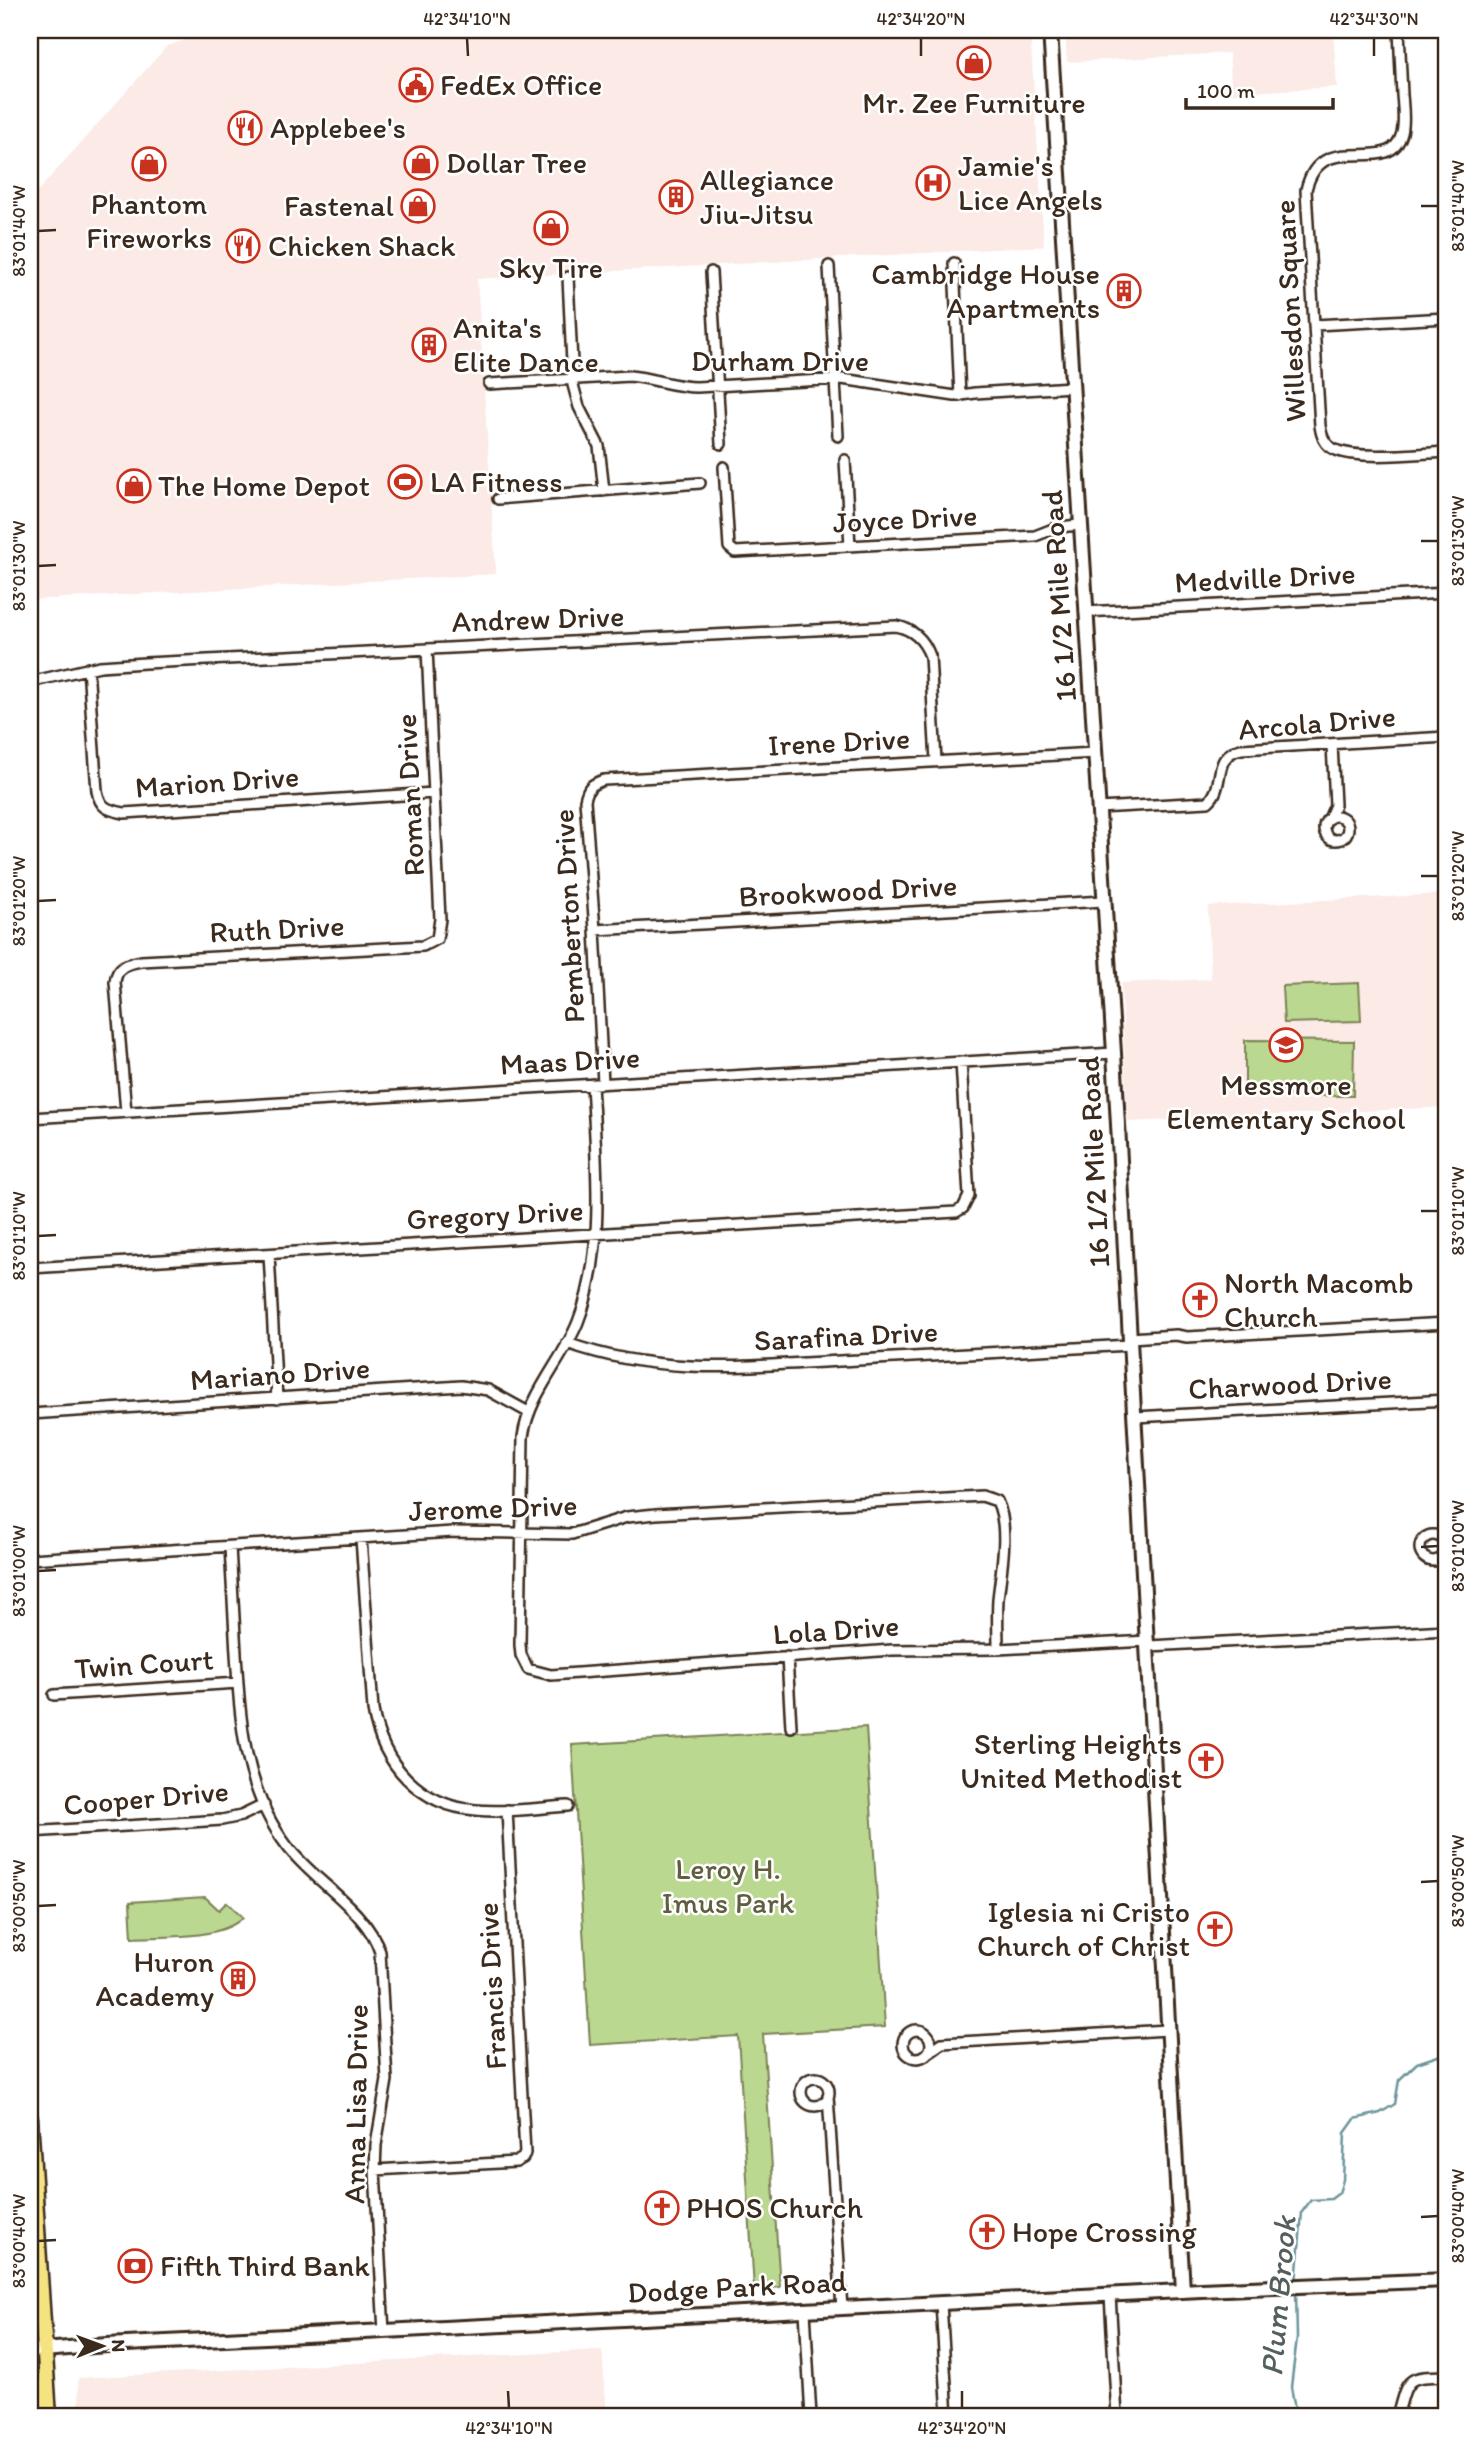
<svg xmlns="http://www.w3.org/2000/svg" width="1477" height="2447" font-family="Itim,sans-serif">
  <rect width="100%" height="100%" fill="#fff"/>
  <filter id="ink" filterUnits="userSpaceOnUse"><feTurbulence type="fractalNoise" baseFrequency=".0143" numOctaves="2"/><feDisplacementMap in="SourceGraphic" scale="14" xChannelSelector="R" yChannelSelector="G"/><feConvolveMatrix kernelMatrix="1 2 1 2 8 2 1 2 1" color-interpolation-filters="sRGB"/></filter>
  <g filter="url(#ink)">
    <path fill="#fbeae6" d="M215 30H1030L1044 246 477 279 496 574 30 600V200L167 46Z
      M1065 30H1333L1337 87 1232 93 1229 53 1067 62Z
      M1447 894V1107L1128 1122 1121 983 1211 979 1208 906Z
      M602 2350 607 2417H80L78 2378Z"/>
    <path fill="#bbd890" stroke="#7b8157" stroke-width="2" d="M1359 983 1361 1021 1284 1023 1282 986Z
      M1245 1040 1354 1041 1353 1096 1245 1095Z
      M866 1727 885 2027 763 2034 780 2287 754 2289 738 2036 590 2045 572 1745Z
      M205 1897 219 1910 227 1902 243 1917C222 1940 164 1936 132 1938L130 1902Z"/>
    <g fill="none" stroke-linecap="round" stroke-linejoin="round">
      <path stroke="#6d959b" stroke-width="2.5" d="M1296 2283 1302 2212 1311 2200 1331 2199 1339 2193 1343 2180 1345 2133 1355 2119 1380 2113 1395 2104 1399 2080 1417 2063 1447 2053
        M1294 2417 1296 2414 1291 2387 1297 2338 1296 2290"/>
      <defs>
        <path id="street" d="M1399 30C1400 51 1401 73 1402 95 1403 107 1405 121 1402 133 1390 180 1321 125 1306 190L1320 426C1321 433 1323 441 1329 446 1347 462 1421 453 1447 452
          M954 263 960 396
          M829 266 838 436
          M711 272 721 444
          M568 277 573 385 579 407 599 446 604 491
          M1315 325 1447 318
          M489 384 630 376C653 378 674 387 697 387L842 379 955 396 975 393 1072 387
          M845 460 850 546
          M724 467 729 547 735 552 1035 536 1058 527 1080 525
          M498 499 700 483
          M1085 612 1447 593
          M88 668 97 791C100 808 108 810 124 813L434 793
          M30 682 100 666 145 663 896 626C913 629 924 640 930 656L936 761
          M1098 808 1208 802C1227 786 1210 756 1241 749L1447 737
          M1324 828a12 12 0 1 1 24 0a12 12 0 1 1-24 0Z
          M1329 819 1335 805 1332 744
          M595 930 1104 901
          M603 1083 595 930 585 800C588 787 591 784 604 780L1095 753
          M592 1084C596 1159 606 1252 578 1322 562 1362 529 1394 523 1437L520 1645 521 1655 528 1669 551 1675 892 1650 998 1649 1148 1641
          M126 1112 115 982C117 966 126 964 141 961L423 946 437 939 440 919 427 649
          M30 1118 1114 1053
          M269 1254 277 1399
          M30 1268 956 1212 963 1208 969 1196 961 1062
          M1130 1338 1176 1335 1187 1337 1447 1323
          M567 1343C664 1378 758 1365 858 1360 949 1355 1040 1350 1130 1345
          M30 1414 461 1386 488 1390 528 1412
          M1135 1417 1447 1400
          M1420 1548a13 13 0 1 1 26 0a13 13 0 1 1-26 0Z
          M361 1538 373 1710C382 1764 420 1806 476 1810 506 1813 538 1808 568 1806
          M230 1547C232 1582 234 1618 236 1653 240 1720 244 1790 287 1846 314 1882 367 1910 380 1952L387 2080 376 2145 375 2170 384 2332
          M30 1559 453 1532 572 1534 627 1517 656 1514 982 1496 997 1501C1010 1527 1001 1571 998 1599 997 1616 998 1633 998 1649
          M1149 1646 1447 1630
          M787 1657 791 1727
          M54 1695 238 1683
          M30 1832 222 1820 241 1816 264 1805
          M903 2044a14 14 0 1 1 28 0a14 14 0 1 1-28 0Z
          M929 2052 942 2043 1168 2030
          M801 2092a14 14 0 1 1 28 0a14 14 0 1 1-28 0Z
          M828 2096 842 2309
          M375 2170 516 2162 523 2158 525 2153 507 1810
          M1110 2295 1117 2417
          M941 2303 948 2417
          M805 2311 811 2417
          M1397 2417C1408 2377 1405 2377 1447 2376"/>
        <path id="secondary" d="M1050 30 1114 1053 1183 2291
          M30 2351 107 2345 1201 2290 1447 2280"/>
        <path id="primary" d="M30 2118 49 2417"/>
      </defs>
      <use href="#street" stroke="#3b2a1e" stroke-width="14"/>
      <use href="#secondary" stroke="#3b2a1e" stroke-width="18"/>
      <use href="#primary" stroke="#3b2a1e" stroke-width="19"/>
      <use href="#street" stroke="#fff" stroke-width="9"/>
      <use href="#secondary" stroke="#fff" stroke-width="12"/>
      <use href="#primary" stroke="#f5e382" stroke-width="14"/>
    </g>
  </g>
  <path fill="none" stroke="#3b2a1e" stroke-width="2.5" d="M467 38 468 56M921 38V56M1374 38V56M1421 206H1438M38 231 56 230M1421 541H1438M38 566 56 565M1421 876H1438M38 901 56 900M1421 1211H1438M38 1236 56 1235M1421 1547 1438 1546M38 1571 56 1570M1421 1882 1438 1881M38 1906 56 1905M1421 2217 1438 2216M38 2241 56 2240M508 2391 509 2408M962 2391V2408"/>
  <defs>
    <symbol id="shop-ring" viewBox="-11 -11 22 22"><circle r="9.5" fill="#fff" stroke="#c8321e" stroke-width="1.5"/><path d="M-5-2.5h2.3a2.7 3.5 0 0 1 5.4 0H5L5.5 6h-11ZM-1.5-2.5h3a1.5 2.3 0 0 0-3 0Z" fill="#c8321e"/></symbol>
    <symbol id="civic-ring" viewBox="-11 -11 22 22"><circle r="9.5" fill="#fff" stroke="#c8321e" stroke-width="1.5"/><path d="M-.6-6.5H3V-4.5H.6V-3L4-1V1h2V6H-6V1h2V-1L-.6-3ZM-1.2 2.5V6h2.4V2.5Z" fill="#c8321e"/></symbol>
    <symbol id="restaurant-ring" viewBox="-11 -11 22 22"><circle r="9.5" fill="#fff" stroke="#c8321e" stroke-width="1.5"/><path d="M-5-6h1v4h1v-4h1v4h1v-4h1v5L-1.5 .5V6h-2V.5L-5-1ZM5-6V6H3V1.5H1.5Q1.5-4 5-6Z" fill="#c8321e"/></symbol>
    <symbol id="hospital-ring" viewBox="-11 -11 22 22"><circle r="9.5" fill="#fff" stroke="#c8321e" stroke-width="1.5"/><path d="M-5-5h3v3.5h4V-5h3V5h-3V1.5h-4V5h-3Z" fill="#c8321e"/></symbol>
    <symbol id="building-ring" viewBox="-11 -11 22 22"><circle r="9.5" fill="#fff" stroke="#c8321e" stroke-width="1.5"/><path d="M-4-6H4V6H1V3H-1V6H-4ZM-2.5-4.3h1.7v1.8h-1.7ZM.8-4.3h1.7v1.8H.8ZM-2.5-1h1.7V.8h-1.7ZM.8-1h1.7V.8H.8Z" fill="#c8321e"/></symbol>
    <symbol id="stadium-ring" viewBox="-11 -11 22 22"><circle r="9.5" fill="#fff" stroke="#c8321e" stroke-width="1.5"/><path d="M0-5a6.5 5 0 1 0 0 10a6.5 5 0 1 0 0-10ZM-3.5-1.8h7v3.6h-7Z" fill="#c8321e"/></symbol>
    <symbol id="school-ring" viewBox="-11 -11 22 22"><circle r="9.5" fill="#fff" stroke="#c8321e" stroke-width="1.5"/><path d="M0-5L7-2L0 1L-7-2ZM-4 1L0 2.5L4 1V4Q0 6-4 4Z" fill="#c8321e"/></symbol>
    <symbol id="church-ring" viewBox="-11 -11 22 22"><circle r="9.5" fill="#fff" stroke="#c8321e" stroke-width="1.5"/><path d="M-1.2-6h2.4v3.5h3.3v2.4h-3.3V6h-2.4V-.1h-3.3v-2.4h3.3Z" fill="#c8321e"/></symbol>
    <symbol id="bank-ring" viewBox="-11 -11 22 22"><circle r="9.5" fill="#fff" stroke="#c8321e" stroke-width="1.5"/><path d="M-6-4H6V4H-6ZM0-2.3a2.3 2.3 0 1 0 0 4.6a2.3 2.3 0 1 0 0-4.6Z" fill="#c8321e"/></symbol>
  </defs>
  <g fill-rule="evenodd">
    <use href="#shop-ring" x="955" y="44" width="38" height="38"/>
    <use href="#civic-ring" x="397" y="66" width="38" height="38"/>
    <use href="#restaurant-ring" x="226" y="109" width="38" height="38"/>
    <use href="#shop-ring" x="402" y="144" width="38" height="38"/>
    <use href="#shop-ring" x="130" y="145" width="38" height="38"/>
    <use href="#hospital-ring" x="914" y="164" width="38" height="38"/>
    <use href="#building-ring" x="657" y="178" width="38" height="38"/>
    <use href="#shop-ring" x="399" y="187" width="38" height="38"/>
    <use href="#shop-ring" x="532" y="209" width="38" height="38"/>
    <use href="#restaurant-ring" x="224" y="227" width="38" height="38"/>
    <use href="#building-ring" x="1105" y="272" width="38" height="38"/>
    <use href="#building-ring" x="410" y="326" width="38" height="38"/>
    <use href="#stadium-ring" x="386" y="463" width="38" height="38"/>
    <use href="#shop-ring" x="115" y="467" width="38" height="38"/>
    <use href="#school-ring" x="1267" y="1026" width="38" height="38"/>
    <use href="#church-ring" x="1181" y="1281" width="38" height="38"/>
    <use href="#church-ring" x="1187" y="1742" width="38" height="38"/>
    <use href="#church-ring" x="1196" y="1910" width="38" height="38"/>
    <use href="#building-ring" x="219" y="1960" width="38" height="38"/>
    <use href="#church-ring" x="643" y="2189" width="38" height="38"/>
    <use href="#church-ring" x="968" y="2213" width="38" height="38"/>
    <use href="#bank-ring" x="116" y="2247" width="38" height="38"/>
  </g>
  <g text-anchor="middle" stroke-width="5" stroke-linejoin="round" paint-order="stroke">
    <g font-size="30" fill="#3b2a1e" stroke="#fff" text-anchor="start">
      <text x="440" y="95">FedEx Office</text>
      <text x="974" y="113" text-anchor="middle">Mr. Zee Furniture</text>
      <text x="270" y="138">Applebee's</text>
      <text x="446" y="173">Dollar Tree</text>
      <text x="958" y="176">Jamie's<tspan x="958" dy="34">Lice Angels</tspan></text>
      <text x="700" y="190">Allegiance<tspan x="700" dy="34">Jiu-Jitsu</tspan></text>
      <text x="149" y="214" text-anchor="middle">Phantom<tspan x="149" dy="34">Fireworks</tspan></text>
      <text x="394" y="216" text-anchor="end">Fastenal</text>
      <text x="268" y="256">Chicken Shack</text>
      <text x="551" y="278" text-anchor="middle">Sky Tire</text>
      <text x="1100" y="284" text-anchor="end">Cambridge House<tspan x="1100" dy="34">Apartments</tspan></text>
      <text x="453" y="338">Anita's<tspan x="453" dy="34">Elite Dance</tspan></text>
      <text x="430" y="492">LA Fitness</text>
      <text x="158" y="496">The Home Depot</text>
      <text x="1286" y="1095" text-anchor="middle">Messmore<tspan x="1286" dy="34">Elementary School</tspan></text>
      <text x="1224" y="1293">North Macomb<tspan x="1224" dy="34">Church</tspan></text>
      <text x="1182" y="1754" text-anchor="end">Sterling Heights<tspan x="1182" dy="34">United Methodist</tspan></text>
      <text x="1190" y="1922" text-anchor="end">Iglesia ni Cristo<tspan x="1190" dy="34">Church of Christ</tspan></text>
      <text x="214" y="1972" text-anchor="end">Huron<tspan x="214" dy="34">Academy</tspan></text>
      <text x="686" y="2218">PHOS Church</text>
      <text x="1012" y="2242">Hope Crossing</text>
      <text x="160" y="2276">Fifth Third Bank</text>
    </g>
    <g font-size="30" fill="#3b2a1e" stroke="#fff">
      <text transform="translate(1290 311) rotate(-93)" y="10">Willesdon Square</text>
      <text x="780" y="371">Durham Drive</text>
      <text transform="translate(905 519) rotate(-3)" y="10">Joyce Drive</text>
      <text transform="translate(1265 578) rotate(-3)" y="10">Medville Drive</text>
      <text transform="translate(1059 596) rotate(-94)" y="10">16 1/2 Mile Road</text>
      <text transform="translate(538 619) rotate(-2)" y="10">Andrew Drive</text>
      <text transform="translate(1317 723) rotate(-5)" y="10">Arcola Drive</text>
      <text transform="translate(839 742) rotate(-3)" y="10">Irene Drive</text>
      <text transform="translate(217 782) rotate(-4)" y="10">Marion Drive</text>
      <text transform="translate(410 795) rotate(-93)" y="10">Roman Drive</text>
      <text transform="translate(848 891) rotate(-3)" y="10">Brookwood Drive</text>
      <text transform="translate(569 916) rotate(-93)" y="10">Pemberton Drive</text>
      <text transform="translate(277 929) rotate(-3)" y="10">Ruth Drive</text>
      <text transform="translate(570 1061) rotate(-3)" y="10">Maas Drive</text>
      <text transform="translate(1094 1162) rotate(-93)" y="10">16 1/2 Mile Road</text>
      <text transform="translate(495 1215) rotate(-3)" y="10">Gregory Drive</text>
      <text transform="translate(846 1336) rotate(-3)" y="10">Sarafina Drive</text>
      <text transform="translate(280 1374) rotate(-4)" y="10">Mariano Drive</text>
      <text transform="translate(1290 1384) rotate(-3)" y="10">Charwood Drive</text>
      <text transform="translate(493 1508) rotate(-2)" y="10">Jerome Drive</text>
      <text transform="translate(836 1630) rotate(-4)" y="10">Lola Drive</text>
      <text transform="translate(144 1664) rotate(-4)" y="10">Twin Court</text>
      <text transform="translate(146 1798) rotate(-5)" y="10">Cooper Drive</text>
      <text transform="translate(492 1986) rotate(-93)" y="10">Francis Drive</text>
      <text transform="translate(356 2104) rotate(-89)" y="10">Anna Lisa Drive</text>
      <text transform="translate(737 2287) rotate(-3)" y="10">Dodge Park Road</text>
    </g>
    <g font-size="30" fill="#615e40" stroke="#fff">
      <text x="728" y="1879">Leroy H.<tspan x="728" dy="34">Imus Park</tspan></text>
    </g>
    <g font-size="32" font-style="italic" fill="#54605c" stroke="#fff">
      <text transform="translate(1278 2296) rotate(-85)" y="11">Plum Brook</text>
    </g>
  </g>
  <rect width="1477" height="2447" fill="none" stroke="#fff" stroke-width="77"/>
  <g transform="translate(102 2346) rotate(89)" stroke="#ffffff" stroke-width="5" paint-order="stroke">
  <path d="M0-5L12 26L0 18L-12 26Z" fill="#3b2a1e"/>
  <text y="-10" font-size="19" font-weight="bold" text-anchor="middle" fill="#3b2a1e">N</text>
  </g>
  <path d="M1186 98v10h147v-10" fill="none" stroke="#3b2a1e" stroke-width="3.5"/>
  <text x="1197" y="98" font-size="21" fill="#3b2a1e" stroke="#ffffff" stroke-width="5" paint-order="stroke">100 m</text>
  <rect x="38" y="38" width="1400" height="2370" fill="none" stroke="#3b2a1e" stroke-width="2.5"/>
  <g font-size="18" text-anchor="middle" fill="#3b2a1e">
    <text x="467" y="25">42°34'10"N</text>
    <text x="921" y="25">42°34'20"N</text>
    <text x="1374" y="25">42°34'30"N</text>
    <text transform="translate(1458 206) rotate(-90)" y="6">83°01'40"W</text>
    <text transform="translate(19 231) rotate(-90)" y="6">83°01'40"W</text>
    <text transform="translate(1458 541) rotate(-90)" y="6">83°01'30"W</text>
    <text transform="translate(19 566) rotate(-90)" y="6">83°01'30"W</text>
    <text transform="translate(1458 876) rotate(-90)" y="6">83°01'20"W</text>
    <text transform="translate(19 901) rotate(-90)" y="6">83°01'20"W</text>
    <text transform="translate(1458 1211) rotate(-90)" y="6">83°01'10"W</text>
    <text transform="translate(19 1236) rotate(-90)" y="6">83°01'10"W</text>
    <text transform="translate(1458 1546) rotate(-90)" y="6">83°01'00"W</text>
    <text transform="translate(19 1571) rotate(-90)" y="6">83°01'00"W</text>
    <text transform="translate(1458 1881) rotate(-90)" y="6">83°00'50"W</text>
    <text transform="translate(19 1906) rotate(-90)" y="6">83°00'50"W</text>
    <text transform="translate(1458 2216) rotate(-90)" y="6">83°00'40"W</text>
    <text transform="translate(19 2241) rotate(-90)" y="6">83°00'40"W</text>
    <text x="509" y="2434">42°34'10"N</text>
    <text x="962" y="2434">42°34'20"N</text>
  </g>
</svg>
